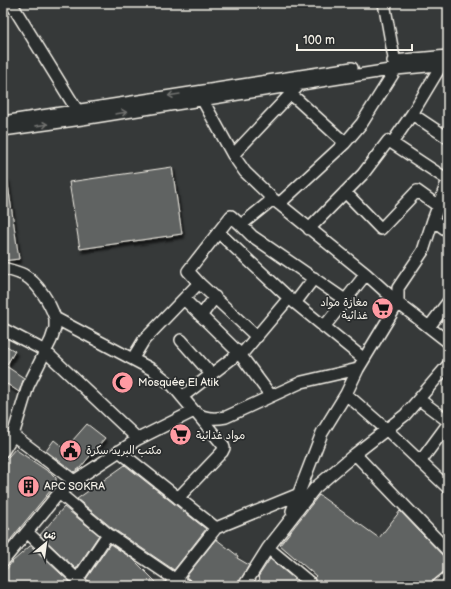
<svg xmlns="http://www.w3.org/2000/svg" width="451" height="589" font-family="'Balsamiq Sans','Playpen Sans Arabic',sans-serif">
  <defs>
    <filter id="shadow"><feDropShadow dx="2.5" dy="4" stdDeviation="1" flood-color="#0009"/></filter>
  </defs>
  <rect width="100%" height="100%" fill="#363939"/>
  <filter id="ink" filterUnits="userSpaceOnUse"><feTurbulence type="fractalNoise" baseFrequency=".025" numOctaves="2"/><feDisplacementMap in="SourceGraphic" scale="8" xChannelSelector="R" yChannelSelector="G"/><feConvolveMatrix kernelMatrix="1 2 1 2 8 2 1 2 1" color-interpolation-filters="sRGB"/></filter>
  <g filter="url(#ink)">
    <path fill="#616362" stroke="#f4f1e8" filter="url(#shadow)" d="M172 167 182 234 80 249 69 182Z
      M3 178H7L19 259 3 261Z
      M3 344 15 351 6 366 24 378 19 392 7 384 3 392Z
      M87 424 105 438 80 468 74 472 46 451 54 440 65 449Z
      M15 449 52 474 56 478V481L51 490 7 544 3 541V537L10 529 3 523V463Z
      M125 465 206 529 174 570 112 528 77 499Z
      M319 495 379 538 400 511 448 561V570L444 572 433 581 430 586H315L316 583 314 578 316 576 280 545Z
      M64 507 99 535 76 569 40 535Z
      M216 539 238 556 237 558 249 565 237 586H194L193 582 186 577Z
      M110 544 133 559 160 586H93L86 579Z
      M30 546H31L74 586H6L3 582V574L12 562Z
      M270 559 303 586H254L260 579 258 577Z"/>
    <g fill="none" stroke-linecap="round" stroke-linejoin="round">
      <defs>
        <path id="minor" d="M11 3 80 115
          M393 61 448 56
          M442 64 412 114 448 138
          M200 93 202 99 233 155 245 172 273 199 366 274 398 303 448 342
          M291 94 345 143
          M412 114 392 143 448 180
          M3 122 352 68
          M3 130 82 119 396 69 448 64
          M233 155 301 83
          M345 192 381 229 417 191 438 206
          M279 204 345 143 362 123 396 69 384 3
          M433 220 448 231
          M241 225 252 236 345 300
          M309 229 363 174 388 141 392 143
          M218 232 289 298 364 359
          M3 268C10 270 18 272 24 275 38 283 50 303 55 318
          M199 283 257 337
          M184 299 239 353 271 396
          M295 303 314 278
          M201 316 215 297
          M324 327 366 274
          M429 327 448 302
          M3 329 45 351 138 439
          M181 340 211 374
          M241 355 289 298
          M133 358 144 340 199 283 188 271 231 216 241 225 273 199
          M346 394 387 430 448 488
          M182 397 239 353
          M420 400 448 421
          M13 435 74 481
          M3 451 13 435 28 386 51 340 55 328V318L153 370 173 386 194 411
          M119 451 216 528
          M355 454 448 551
          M420 462 448 424
          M59 493 108 534 176 580 187 586
          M178 498 222 452 224 448 223 445 198 415
          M292 511 322 433 346 394 358 369
          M27 532 84 586
          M268 548 309 582
          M3 561 59 493 74 481 138 439 194 411C202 419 215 419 226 417L302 382 358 369 398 303V288L423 251 433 220 448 180
          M77 580 108 534
          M170 586 216 528 299 494
          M244 586 268 548 315 488 355 454 405 415 448 365
          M437 586 448 577"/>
      </defs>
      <use href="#minor" stroke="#f4f1e8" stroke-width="14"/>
      <use href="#minor" stroke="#2a2d2e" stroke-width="11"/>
    </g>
    <defs><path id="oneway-shaft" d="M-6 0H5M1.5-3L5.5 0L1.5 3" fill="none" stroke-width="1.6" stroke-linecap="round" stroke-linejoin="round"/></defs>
    <g stroke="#71726f">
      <use href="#oneway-shaft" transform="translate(174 95) rotate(171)"/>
      <use href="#oneway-shaft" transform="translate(121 113) rotate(-9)"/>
      <use href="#oneway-shaft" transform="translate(42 125) rotate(-8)"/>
    </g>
  </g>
  <defs>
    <symbol id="supermarket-disc" viewBox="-11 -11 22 22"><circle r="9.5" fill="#ff9aa2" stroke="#2a2d2e"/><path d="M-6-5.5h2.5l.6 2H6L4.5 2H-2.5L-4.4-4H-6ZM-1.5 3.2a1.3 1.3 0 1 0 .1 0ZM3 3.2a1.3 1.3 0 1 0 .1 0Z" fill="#111"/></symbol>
    <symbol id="mosque-disc" viewBox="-11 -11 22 22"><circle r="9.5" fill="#ff9aa2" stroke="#2a2d2e"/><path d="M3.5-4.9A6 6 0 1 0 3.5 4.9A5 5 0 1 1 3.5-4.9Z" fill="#111"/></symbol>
    <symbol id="civic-disc" viewBox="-11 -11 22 22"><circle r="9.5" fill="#ff9aa2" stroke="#2a2d2e"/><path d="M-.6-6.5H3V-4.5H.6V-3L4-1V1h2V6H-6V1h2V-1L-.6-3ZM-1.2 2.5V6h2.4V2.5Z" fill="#111"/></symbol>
    <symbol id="building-disc" viewBox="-11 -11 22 22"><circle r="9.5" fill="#ff9aa2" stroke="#2a2d2e"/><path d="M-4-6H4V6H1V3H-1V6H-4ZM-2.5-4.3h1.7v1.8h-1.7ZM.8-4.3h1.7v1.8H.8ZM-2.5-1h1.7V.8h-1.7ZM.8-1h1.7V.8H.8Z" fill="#111"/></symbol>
  </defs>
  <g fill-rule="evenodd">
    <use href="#supermarket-disc" x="370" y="296" width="25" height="25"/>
    <use href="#mosque-disc" x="110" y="370" width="25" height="25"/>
    <use href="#supermarket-disc" x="168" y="422" width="25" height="25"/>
    <use href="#civic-disc" x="58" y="438" width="25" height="25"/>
    <use href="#building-disc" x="16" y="474" width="25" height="25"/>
  </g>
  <g text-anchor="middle" stroke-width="3.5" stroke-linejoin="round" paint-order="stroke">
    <g font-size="11" fill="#f4f1e8" stroke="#2a2d2e" text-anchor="start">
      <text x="368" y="306" text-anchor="end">مغازة مواد<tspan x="368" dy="13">غذائية</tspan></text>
      <text x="138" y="386">Mosquée El Atik</text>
      <text x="196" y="439">مواد غذائية</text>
      <text x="86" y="454">مكتب البريد سكرة</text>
      <text x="44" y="490">APC SOKRA</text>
    </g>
  </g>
  <rect width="451" height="589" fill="none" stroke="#2a2d2e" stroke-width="16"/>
  <rect x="8" y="8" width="435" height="573" fill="none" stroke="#f4f1e8" stroke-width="1.5" filter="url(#ink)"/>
  <g transform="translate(46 543) rotate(29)" stroke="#2a2d2e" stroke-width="3" paint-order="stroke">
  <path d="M0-3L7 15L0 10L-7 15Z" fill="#f4f1e8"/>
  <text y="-6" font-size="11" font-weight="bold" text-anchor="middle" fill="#f4f1e8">ش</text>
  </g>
  <path d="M297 44v6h115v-6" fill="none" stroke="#f4f1e8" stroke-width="2"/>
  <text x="303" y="44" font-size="12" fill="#f4f1e8" stroke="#2a2d2e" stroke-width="3" paint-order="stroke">100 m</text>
</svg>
